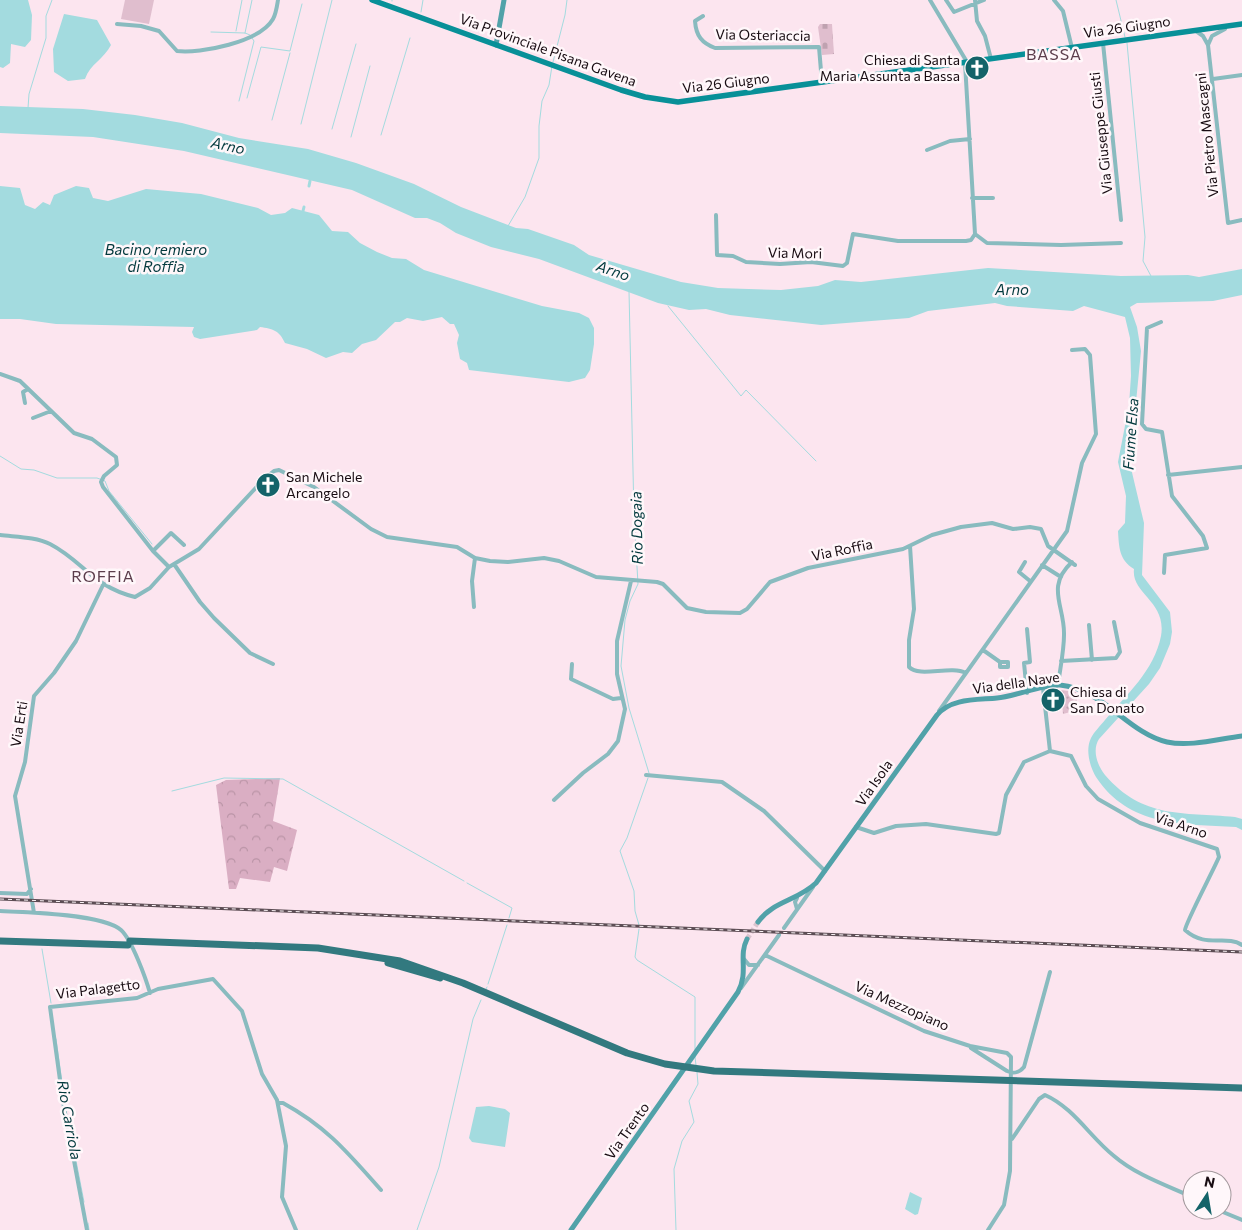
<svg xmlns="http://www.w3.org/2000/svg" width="1242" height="1230" font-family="Commissioner,sans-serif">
  <defs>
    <pattern id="forest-crowns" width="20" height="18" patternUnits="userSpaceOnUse" patternTransform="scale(1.25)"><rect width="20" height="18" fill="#daaec3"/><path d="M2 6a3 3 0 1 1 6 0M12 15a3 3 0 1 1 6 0" fill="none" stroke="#ba94a6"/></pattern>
    <pattern id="cemetery-stones" width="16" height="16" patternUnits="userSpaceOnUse" patternTransform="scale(1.25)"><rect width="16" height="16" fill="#e0bece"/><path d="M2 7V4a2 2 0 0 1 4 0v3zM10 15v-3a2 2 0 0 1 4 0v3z" fill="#bfa2b0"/></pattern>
    <pattern id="park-dots" width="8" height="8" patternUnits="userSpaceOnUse" patternTransform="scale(1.25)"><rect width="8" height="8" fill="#e0bece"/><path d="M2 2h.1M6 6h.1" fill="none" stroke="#bfa2b0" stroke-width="1.8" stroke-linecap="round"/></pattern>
  </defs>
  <rect width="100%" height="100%" fill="#fce5ef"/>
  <path fill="url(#forest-crowns)" d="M280 778 273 821 297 830 287 871 274 867 270 882 240 878 236 889H229L216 785 226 780Z"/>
  <path fill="url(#cemetery-stones)" d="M820 24H832L834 54 822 55 818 27Z"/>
  <path fill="url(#park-dots)" d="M1061 690 1076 692 1078 710 1063 714Z"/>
  <path fill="#e0bece" d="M125 0H154L149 24 121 19Z"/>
  <path fill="#a3dbdf" d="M0 0H28L32 15 31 40 25 47 11 44 10 63 3 68 0 67Z
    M64 14 97 20 111 45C104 59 90 64 85 79L68 81 54 72 53 49Z
    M0 106 83 109 135 115 182 123 239 138 308 149 356 163 414 184 461 207 516 228 528 229 574 245 589 255 681 282 718 288 781 290 818 286 835 280 861 282 988 268 1121 276 1188 275 1199 277 1242 269V295L1213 301 1137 303 1130 307 1137 327 1141 351 1130 464 1144 523 1142 575 1170 612 1172 632 1170 644 1160 668 1149 684 1099 739C1092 750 1097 765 1105 775 1143 819 1182 812 1235 817L1242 819V830L1236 827C1183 824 1129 827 1096 777 1090 767 1085 750 1091 738 1094 732 1101 725 1105 720 1127 694 1154 671 1161 636 1167 601 1131 594 1134 569 1119 560 1119 547 1118 531L1125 523 1126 496 1118 462 1129 405 1131 376 1130 338 1125 317 1084 306 1073 311 1007 306 995 303 928 311 909 318 821 325 730 315 706 309 689 310 658 303 539 259 491 247 456 233 440 223 427 218H415L352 190 184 151 93 137 0 133Z
    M0 186 20 188 25 205 35 209 43 202 50 205 54 195 76 186 89 188 93 198 108 201 146 189 201 194 258 208 271 215 285 213 292 208 319 215 332 231 348 232 360 243 377 252 392 258 406 259 424 270 542 306 579 313 589 318 594 328V344L590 370 585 378 569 382 469 370 467 363 460 359 457 343 459 335 454 324H450L442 317 423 321 407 318 400 322H395L376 340 362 344 352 353 343 352 326 358 307 349 285 343C279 330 273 329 260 327L257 330 200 339 194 337 192 332 194 327 56 324 20 319H0Z
    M489 1106 505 1109 510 1113 505 1147 472 1142 469 1138 476 1107Z
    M910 1192 922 1198 918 1214 915 1215 905 1209Z"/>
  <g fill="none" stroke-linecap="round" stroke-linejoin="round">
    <path stroke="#a3dbdf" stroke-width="1" d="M1116 0 1125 37
      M392 1V0
      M421 12 423 0
      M236 31 242 0
      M211 32 245 33 250 35
      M245 33 252 0
      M1127 43 1145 237 1143 261 1151 276
      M553 62 565 15 567 0
      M247 98 261 47 290 51 302 4
      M239 101 254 41 252 38
      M28 108 29 94 46 38V16L52 0
      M272 120 290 53
      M301 124 332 0
      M332 129 356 44
      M381 135 410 38
      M351 137 370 66
      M508 226 525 197 539 158V126L542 101 549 85 552 66
      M629 291 634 515 638 584 630 601 625 620 621 666 629 708 649 773
      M668 306 741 396 746 390 816 461
      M0 456 21 469 34 470 57 478H97L105 481 109 491 152 544
      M172 791 224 778 283 779 464 881
      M467 883 512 908 509 918
      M639 925 635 911 634 891 620 851 627 838 648 778
      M639 929 635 957 637 960 695 997V1050
      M42 949 51 1003
      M488 984 507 925
      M486 989 487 987
      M56 1039 64 1097
      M695 1057 696 1065
      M71 1135 84 1202
      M88 1223 89 1230
      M417 1230 439 1167 473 1019 481 1000
      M676 1230 674 1169 682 1141 694 1122 689 1101 698 1084 697 1072"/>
    <path stroke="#a3dbdf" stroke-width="3" d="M309 186 310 181
      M303 211 304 207"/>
    <path stroke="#dac4ce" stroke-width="5" stroke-dasharray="5 2.5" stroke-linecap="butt" d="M747 939 758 922"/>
    <path stroke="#89bbbf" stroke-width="4" d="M930 0 967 62
      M946 0 954 12 984 0
      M975 0 977 21 985 36 991 59
      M1054 0 1063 11 1072 48
      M703 16 695 21C696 36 702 43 715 48L819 47 822 83
      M117 24 141 26 159 31 177 51C200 54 260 42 273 19 276 14 277 6 278 0
      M1196 31 1203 36 1208 45 1228 223 1242 220
      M1103 43 1121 220
      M1208 45 1212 36 1225 29
      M965 63 975 234
      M1213 79 1242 75
      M927 150 950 141 970 139
      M972 198H993
      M716 215 717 255 733 256 746 262 780 264 811 262 843 266 847 263 853 234 898 241H966L971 240 975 234
      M975 234 987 243 1061 245 1121 243
      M1161 322 1147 328 1142 424 1146 429 1162 432 1172 496 1203 536 1207 548 1165 555 1164 573
      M0 374 20 381 74 433 92 439 116 457 117 465 104 476 101 482 103 487 153 551 169 567
      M25 403 23 392 28 389
      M33 418 51 411
      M1168 475 1242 467
      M0 535C16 537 36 537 50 544 83 561 93 587 135 597L150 588 169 567 199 549 264 479 274 471 279 470 314 487 371 529 387 537 457 547 475 558 490 561 508 562 544 558 559 561 596 577 657 582 663 584 687 608 706 612 740 613 747 609 770 582 808 568 903 549 932 535 961 527 992 523 1013 529 1030 527 1041 529 1048 546 1075 565
      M910 546 914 609 909 640V667C920 678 950 665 966 673
      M153 551 171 533 184 545
      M1025 562 1019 572 1030 581
      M174 564 200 602 214 618 250 653 273 664
      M1042 565 1061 577
      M474 607 472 581 475 558
      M1089 625 1092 660
      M983 650 1000 662H1008V667H1000V662
      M1061 661 1116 658 1120 652 1114 622
      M572 664 571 679 613 699 621 698
      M1058 685C1060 669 1064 651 1064 635 1065 606 1045 587 1072 562
      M1027 693 1024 663 1030 662 1027 629
      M939 711 1067 531 1082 463 1096 434 1090 355 1085 349 1072 350
      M1050 751 1071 756 1086 786 1098 799 1140 823 1217 849 1219 857C1214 869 1185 924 1185 930 1206 949 1226 934 1242 945
      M646 775 722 782 764 811 825 871
      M554 800 583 773 608 754 618 741 625 709 617 674V641L631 581
      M856 827 874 833 896 826 926 824 996 834 999 833 1006 795 1024 762 1050 751 1043 688
      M0 893 27 894 31 889
      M797 909 795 902 797 898
      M0 911C26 912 103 914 121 930 132 940 146 979 150 993
      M34 913 15 796 25 762 34 696 54 673 76 641 103 585
      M784 928 813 887
      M765 955 924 1031 970 1046 1007 1053 1011 1057 1010 1171 1004 1205 988 1230
      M744 959 749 965H758
      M741 988 779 935
      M971 1048 1007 1071C1014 1074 1019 1073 1024 1067L1050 972
      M278 1103H283C327 1127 348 1153 381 1190
      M1012 1139 1039 1099 1045 1095C1074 1108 1090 1137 1114 1156 1136 1175 1166 1185 1192 1197
      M1218 1210 1242 1220
      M87 1230 63 1102 50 1007 137 998 158 989 213 979 242 1011 262 1074 277 1100 286 1146 282 1197 296 1230"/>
    <path stroke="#51a2a9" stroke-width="5" d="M496 45 504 0
      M758 922C773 901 797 901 816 883L937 715C951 698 977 700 997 698 1016 696 1044 684 1060 685 1103 689 1128 733 1167 742 1190 747 1218 739 1242 736
      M571 1230 738 992C749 971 738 957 747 939"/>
    <path stroke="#089098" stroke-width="5.5" d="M372 0 621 90 645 97 678 102 1242 24"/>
    <path stroke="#32797f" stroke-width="7" d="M0 941 128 945
      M130 941 318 948 400 961 463 983 627 1053 665 1064 714 1071 1242 1088
      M388 963 440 978"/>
    <defs>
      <path id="rail" d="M0 899 1242 952"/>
    </defs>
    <use href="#rail" stroke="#5c4d54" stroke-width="3"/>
    <use href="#rail" stroke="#fff7fa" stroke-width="1" stroke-dasharray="4" stroke-linecap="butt"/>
  </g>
  <defs>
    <symbol id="church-disc" viewBox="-11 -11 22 22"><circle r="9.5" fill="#146369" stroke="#fff7fa"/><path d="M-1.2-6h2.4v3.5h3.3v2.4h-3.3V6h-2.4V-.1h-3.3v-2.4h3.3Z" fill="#fff"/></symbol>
  </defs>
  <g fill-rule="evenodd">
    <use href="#church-disc" x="963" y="54" width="28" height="28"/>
    <use href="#church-disc" x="254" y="471" width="28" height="28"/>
    <use href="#church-disc" x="1039" y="686" width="28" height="28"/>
  </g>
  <g text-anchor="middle" stroke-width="5" stroke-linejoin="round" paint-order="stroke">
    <g font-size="14" fill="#180c12" stroke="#fff7fa">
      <text transform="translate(1127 27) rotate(-8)" y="5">Via 26 Giugno</text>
      <text transform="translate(763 35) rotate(1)" y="5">Via Osteriaccia</text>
      <text transform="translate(548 50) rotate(20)" y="5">Via Provinciale Pisana Gavena</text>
      <text transform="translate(726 83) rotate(-7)" y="5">Via 26 Giugno</text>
      <text transform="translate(1101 133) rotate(-96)" y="5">Via Giuseppe Giusti</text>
      <text transform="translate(1207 135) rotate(-96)" y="5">Via Pietro Mascagni</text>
      <text transform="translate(795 253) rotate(1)" y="5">Via Mori</text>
      <text transform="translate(842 550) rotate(-12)" y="5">Via Roffia</text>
      <text transform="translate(1016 683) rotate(-8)" y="5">Via della Nave</text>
      <text transform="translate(19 724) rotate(-81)" y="5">Via Erti</text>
      <text transform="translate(874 783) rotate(-55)" y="5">Via Isola</text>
      <text transform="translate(1181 825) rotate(18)" y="5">Via Arno</text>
      <text transform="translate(98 989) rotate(-7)" y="5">Via Palagetto</text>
      <text transform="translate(902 1006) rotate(24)" y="5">Via Mezzopiano</text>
      <text transform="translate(627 1131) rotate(-55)" y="5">Via Trento</text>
    </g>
    <g font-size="14" fill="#180c12" stroke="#fff7fa" text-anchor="start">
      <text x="960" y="65" text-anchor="end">Chiesa di Santa<tspan x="960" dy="16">Maria Assunta a Bassa</tspan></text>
      <text x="286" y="482">San Michele<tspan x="286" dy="16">Arcangelo</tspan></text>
      <text x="1070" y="697">Chiesa di<tspan x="1070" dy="16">San Donato</tspan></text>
    </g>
    <g font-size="15" font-style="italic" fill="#02393d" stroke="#fff7fa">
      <text transform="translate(228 146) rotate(12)" y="5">Arno</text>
      <text x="156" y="255">Bacino remiero<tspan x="156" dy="17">di Roffia</tspan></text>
      <text transform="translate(613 271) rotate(19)" y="5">Arno</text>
      <text x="1012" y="295">Arno</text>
      <text transform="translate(1131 434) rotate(-86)" y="5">Fiume Elsa</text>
      <text transform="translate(637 528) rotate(-91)" y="5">Rio Dogaia</text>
      <text transform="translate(69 1120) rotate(80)" y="5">Rio Carriola</text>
    </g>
    <g font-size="16" letter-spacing="1" fill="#5c3d4c" stroke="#fff7fa">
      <text x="1054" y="60">BASSA</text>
      <text x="103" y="582">ROFFIA</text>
    </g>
  </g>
  <g transform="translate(1207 1195) rotate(12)"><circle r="24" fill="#fff7fa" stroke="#a3999d"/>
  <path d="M0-4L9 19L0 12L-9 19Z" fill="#146369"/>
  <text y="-8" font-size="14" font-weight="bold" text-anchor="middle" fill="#180c12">N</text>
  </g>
</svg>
